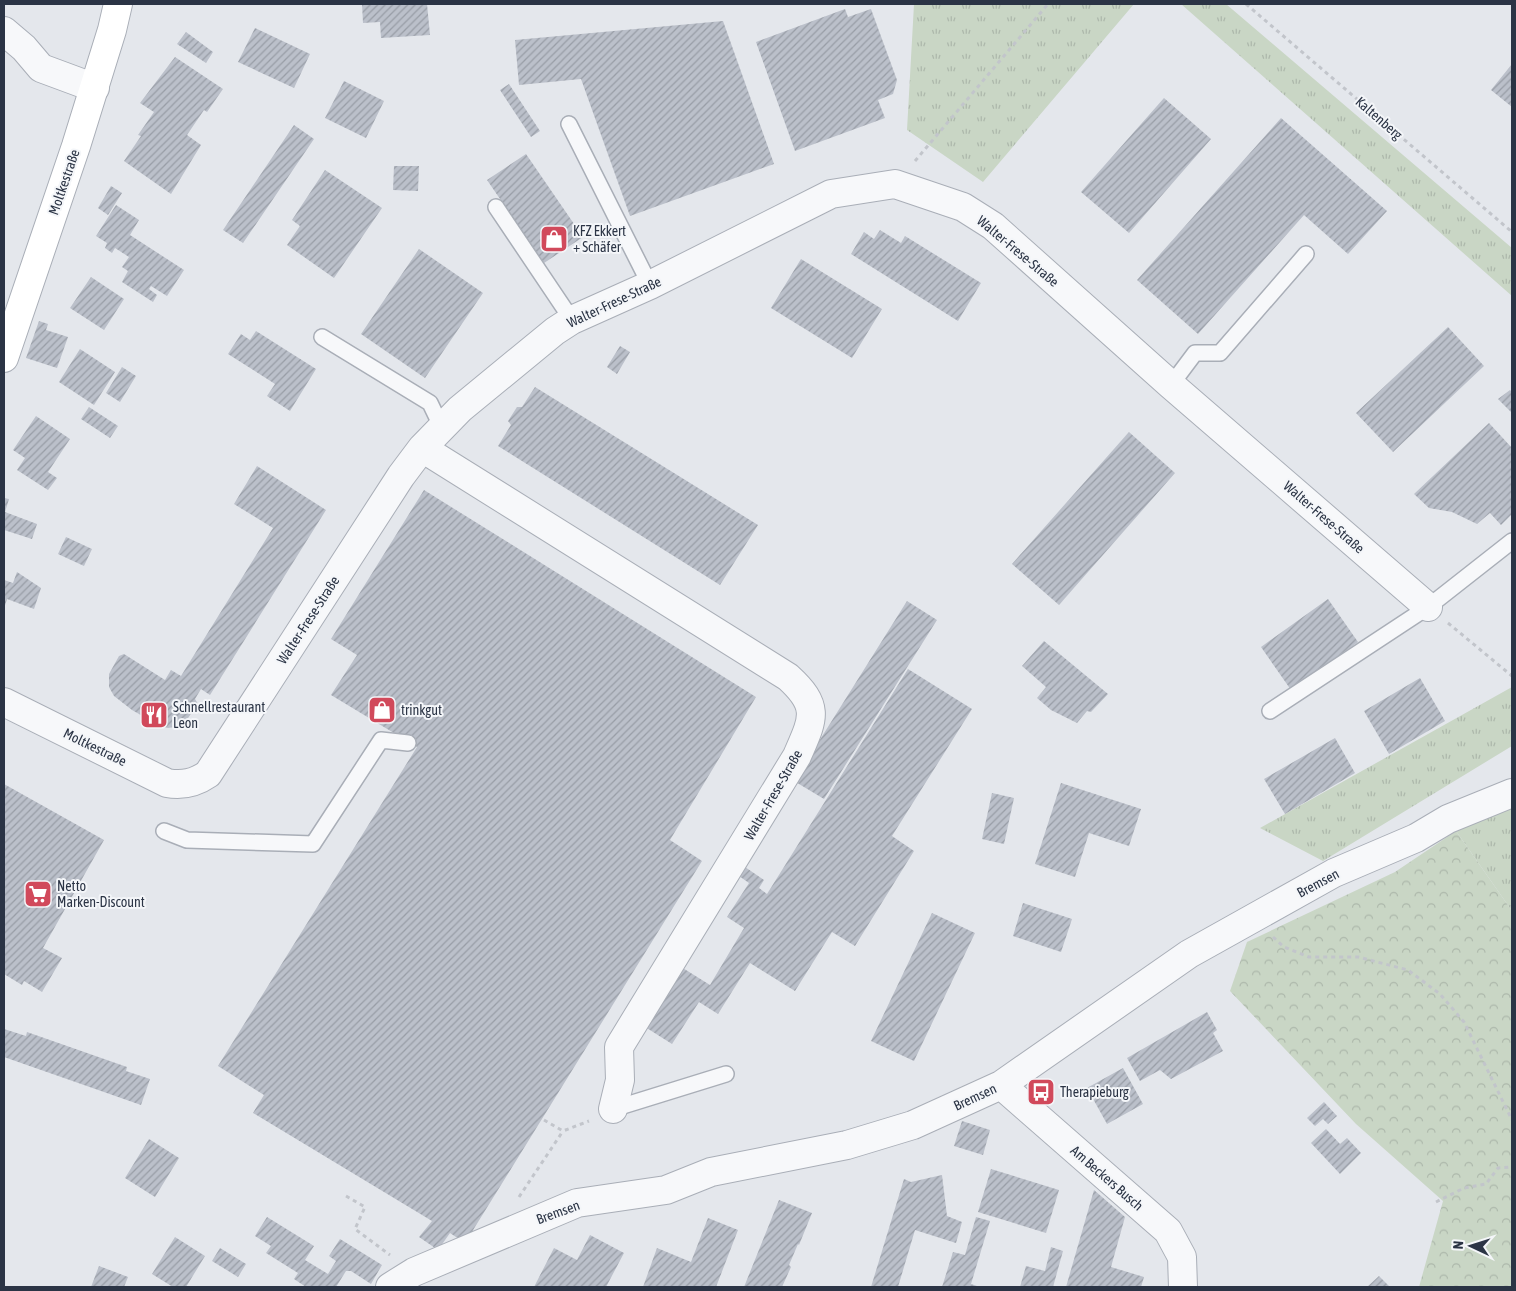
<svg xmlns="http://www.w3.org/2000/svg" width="1516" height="1291" font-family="'Asap Condensed',sans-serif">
  <defs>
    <pattern id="grass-tufts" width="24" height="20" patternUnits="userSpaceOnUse" patternTransform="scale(1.25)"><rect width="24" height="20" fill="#c9d6c5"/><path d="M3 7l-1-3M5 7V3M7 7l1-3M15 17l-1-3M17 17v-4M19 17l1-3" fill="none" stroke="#adb8ab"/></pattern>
    <pattern id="forest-crowns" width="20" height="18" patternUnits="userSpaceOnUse" patternTransform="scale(1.25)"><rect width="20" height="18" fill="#c9d6c5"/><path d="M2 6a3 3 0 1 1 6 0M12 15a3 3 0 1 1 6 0" fill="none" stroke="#adb8ab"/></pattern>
    <pattern id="building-hatch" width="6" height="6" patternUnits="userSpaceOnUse" patternTransform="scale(1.25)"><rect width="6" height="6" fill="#bbc0ca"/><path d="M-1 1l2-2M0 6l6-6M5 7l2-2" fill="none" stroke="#989da6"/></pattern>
  </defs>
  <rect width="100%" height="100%" fill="#e4e7ec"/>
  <path fill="url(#grass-tufts)" d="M914 4H1134L983 182 907 130Z
    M1181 4H1226L1512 248V296Z
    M1512 687V746L1323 861 1260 828Z
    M1512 802V911L1456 831Z"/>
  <path fill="url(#forest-crowns)" d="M1456 831 1512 911V1287H1419L1443 1201 1356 1124 1230 991 1247 942 1395 872Z"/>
  <path fill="url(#building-hatch)" d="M362 4H427L430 35 381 38 380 22 363 23Z
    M845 9 848 17 871 9 897 80 893 94 878 100 885 118 795 151 756 42Z
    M723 21 774 164 630 216 581 79 519 85 515 40Z
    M255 28 310 54 294 88 238 62Z
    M186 32 213 52 206 63 177 44Z
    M175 57 223 89 207 112 204 110 187 135 201 145 171 194 124 161 141 136 138 135 154 112 140 103Z
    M1512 64V107L1491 90Z
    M344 81 384 101 366 138 325 118Z
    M509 84 540 131 531 137 500 90Z
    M1164 98 1211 139 1129 233 1081 192Z
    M1281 118 1387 211 1348 254 1304 215 1198 334 1137 280Z
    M294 125 314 139 243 243 223 230Z
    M526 154 583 237 544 263 487 180Z
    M394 166H419L418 191 393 190Z
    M325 170 382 208 334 278 287 245 300 226 292 220Z
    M111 186 122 193 108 215 98 208Z
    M116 205 139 220 130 235 184 270 167 296 151 286 149 289 157 295 153 302 122 282 128 271 122 267 129 257 115 248 112 253 105 248 107 243 96 236Z
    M880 230 901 243 905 236 981 283 958 321 851 254 864 232 874 239Z
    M419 249 483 293 425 378 361 334Z
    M801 259 882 309 852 358 771 308Z
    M91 277 124 299 104 330 70 308Z
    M39 321 48 324 46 330 68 337 57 368 26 358Z
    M1448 327 1484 366 1393 452 1356 413Z
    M256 331 316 369 290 411 267 396 275 384 228 354 241 334 250 340Z
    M620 346 630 352 617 374 607 367Z
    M80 349 115 372 94 405 59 382Z
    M122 367 136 376 120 402 106 393Z
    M535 387 758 525 720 585 498 446 511 425 508 421 517 407H522Z
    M1510 390 1512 392V413L1498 399Z
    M89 407 118 426 110 438 81 419Z
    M36 416 70 439 48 472 57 478 48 490 17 470 25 458 13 450Z
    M1489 423 1512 448V514L1501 525 1490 513 1477 524 1452 512 1429 508 1414 494Z
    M1129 432 1175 473 1059 605 1012 564Z
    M257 466 326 510 210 695 201 689 195 699 198 704 188 718 180 726 168 728 160 726 132 710 114 696 109 687V674L119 656 124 654 165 680 171 670 181 676 273 528 234 504Z
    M424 490 756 697 670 840 702 861 465 1243 450 1233 438 1250 419 1237 432 1221 253 1113 264 1095 218 1066 417 747 331 695 357 655 331 639Z
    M4 498 9 499 5 512 37 524 32 539 4 530Z
    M66 537 92 549 84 566 58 554Z
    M17 572 41 588 34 609 7 599 4 609V580L13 583Z
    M1328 599 1358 642 1291 690 1261 647Z
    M907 601 937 620 824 799 794 781Z
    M1044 641 1108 694 1091 712 1087 711 1077 723 1051 710 1037 698 1046 687 1022 666Z
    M908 669 972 709 892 836 914 851 855 946 832 932 795 991 750 963 718 1014 699 1002 672 1044 642 1025 678 965 710 985 744 928 727 917 749 883 739 876 745 867 764 880 759 888 767 894Z
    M1420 678 1445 721 1389 754 1364 711Z
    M1335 738 1355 773 1285 814 1264 779Z
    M1061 783 1141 809 1129 846 1089 833 1075 877 1035 864Z
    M4 784 104 840 43 948 62 958 42 992 24 981 22 985 4 974Z
    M992 793 1014 798 1004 844 982 839Z
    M1023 903 1072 919 1061 952 1013 936Z
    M932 913 975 933 914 1061 871 1041Z
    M1207 1012 1217 1030 1213 1033 1223 1051 1171 1079 1160 1070 1140 1081 1127 1058Z
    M4 1029 26 1036 27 1032 127 1067 126 1071 150 1079 141 1105 4 1057Z
    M1123 1068 1143 1104 1107 1124 1087 1088Z
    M1324 1102 1337 1116 1328 1124 1323 1119 1315 1126 1307 1118Z
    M962 1121 990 1130 983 1155 954 1146Z
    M1326 1129 1340 1144 1347 1138 1361 1153 1340 1174 1311 1143Z
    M149 1139 179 1158 155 1197 125 1178Z
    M991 1169 1059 1190 1046 1233 978 1212Z
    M942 1175 947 1216 962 1222 956 1243 915 1230 898 1287H871L904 1179 911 1182Z
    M1094 1190 1125 1217 1111 1267 1144 1277 1141 1287H1066Z
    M779 1200 812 1213 799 1245 798 1244 789 1265 791 1267 782 1287H744Z
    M267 1217 314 1246 305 1260 328 1274 336 1261 329 1256 340 1239 382 1265 371 1284 351 1271H346L336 1287H306L294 1279 298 1273 266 1253 271 1246 255 1236Z
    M976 1217 990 1221 971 1284 980 1287H942L953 1252 965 1255Z
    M708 1218 738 1230 716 1287H643L657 1248 691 1262Z
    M590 1235 624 1253 606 1287H534L554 1248 577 1260Z
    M175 1237 205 1256 186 1287H173L152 1274Z
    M1051 1247 1063 1251 1053 1287H1020L1026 1266 1045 1271Z
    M220 1248 246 1264 238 1277 212 1261Z
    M99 1266 128 1277 124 1287H91Z
    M1379 1276 1390 1287H1367Z"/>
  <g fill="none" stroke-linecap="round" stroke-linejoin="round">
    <defs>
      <path id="lane" d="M569 124 650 285
        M496 207 572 320
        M322 337 430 403 442 428
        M1171 385 1195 353H1220L1306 254
        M1270 711 1428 607 1512 541
        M164 831 187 840 313 844 381 740 408 743
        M613 1109 726 1074"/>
      <path id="street" d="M4 31 24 48 41 68 95 88
        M422 448 788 677C821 707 813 719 797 756L619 1047 620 1080 613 1109
        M4 702 167 783C183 786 195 783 208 774L401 476 422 448 460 409 555 331 572 320 650 285 831 194 895 184 963 207 993 226 1171 385 1428 607
        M1001 1085 1168 1231 1182 1257 1183 1287
        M390 1287 414 1272 577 1203 666 1190 711 1172 847 1145 913 1125 1001 1085 1189 954 1334 873 1416 838 1448 819 1512 793"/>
      <path id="secondary" d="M4 358 76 146 112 30 118 4"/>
    </defs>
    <use href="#lane" stroke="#a9aeb7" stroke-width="18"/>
    <use href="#street" stroke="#a9aeb7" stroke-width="30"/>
    <use href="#secondary" stroke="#a9aeb7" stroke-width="30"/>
    <path stroke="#c2c5cb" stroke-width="3" stroke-dasharray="4 4" stroke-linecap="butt" d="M1246 4 1512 232
      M915 161 1048 4
      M1448 623 1512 676
      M1273 937 1284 947 1309 957H1358L1408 970 1440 994 1464 1022 1512 1120
      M544 1120 563 1131 589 1121
      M346 1196 365 1207 355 1229 390 1255
      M519 1197 563 1131
      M1436 1202 1464 1188 1486 1184 1498 1168 1512 1167"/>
    <use href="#lane" stroke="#f7f8fa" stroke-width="15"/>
    <use href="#street" stroke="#f7f8fa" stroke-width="28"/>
    <use href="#secondary" stroke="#fff" stroke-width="28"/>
  </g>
  <defs>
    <symbol id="shop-square" viewBox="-11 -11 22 22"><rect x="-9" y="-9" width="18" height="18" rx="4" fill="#d1495b" stroke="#f4f6f9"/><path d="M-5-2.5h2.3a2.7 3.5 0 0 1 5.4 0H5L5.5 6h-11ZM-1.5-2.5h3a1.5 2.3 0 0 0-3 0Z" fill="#fff"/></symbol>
    <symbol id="restaurant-square" viewBox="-11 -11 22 22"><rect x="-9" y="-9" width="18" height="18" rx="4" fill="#d1495b" stroke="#f4f6f9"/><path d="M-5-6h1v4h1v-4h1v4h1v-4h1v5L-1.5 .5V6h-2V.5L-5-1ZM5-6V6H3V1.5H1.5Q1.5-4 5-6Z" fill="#fff"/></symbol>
    <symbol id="supermarket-square" viewBox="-11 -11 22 22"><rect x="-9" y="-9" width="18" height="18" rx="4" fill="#d1495b" stroke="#f4f6f9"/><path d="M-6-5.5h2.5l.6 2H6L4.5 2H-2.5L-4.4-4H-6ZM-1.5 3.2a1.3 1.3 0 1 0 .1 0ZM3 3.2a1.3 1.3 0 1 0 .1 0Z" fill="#fff"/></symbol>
    <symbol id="bus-square" viewBox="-11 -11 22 22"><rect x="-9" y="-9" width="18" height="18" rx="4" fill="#d1495b" stroke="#f4f6f9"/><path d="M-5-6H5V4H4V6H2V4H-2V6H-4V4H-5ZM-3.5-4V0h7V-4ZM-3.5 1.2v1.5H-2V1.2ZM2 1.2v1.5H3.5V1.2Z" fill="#fff"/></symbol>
  </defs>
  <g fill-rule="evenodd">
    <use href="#shop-square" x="538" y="223" width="32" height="32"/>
    <use href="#shop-square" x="366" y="694" width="32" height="32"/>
    <use href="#restaurant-square" x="138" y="699" width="32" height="32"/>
    <use href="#supermarket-square" x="22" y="878" width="32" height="32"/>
    <use href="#bus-square" x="1025" y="1076" width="32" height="32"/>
  </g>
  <g text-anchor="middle" stroke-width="4" stroke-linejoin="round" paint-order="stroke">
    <g font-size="14" fill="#2b3445" stroke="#f4f6f9">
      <text transform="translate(1379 118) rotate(41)" y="5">Kaltenberg</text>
      <text transform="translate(64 182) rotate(-71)" y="5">Moltkestraße</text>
      <text transform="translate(1018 251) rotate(40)" y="5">Walter-Frese-Straße</text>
      <text transform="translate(614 302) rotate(-25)" y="5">Walter-Frese-Straße</text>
      <text transform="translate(1324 517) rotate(41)" y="5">Walter-Frese-Straße</text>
      <text transform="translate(308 620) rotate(-57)" y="5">Walter-Frese-Straße</text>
      <text transform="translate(95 747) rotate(26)" y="5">Moltkestraße</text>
      <text transform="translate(773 795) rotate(-60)" y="5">Walter-Frese-Straße</text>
      <text transform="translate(1318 883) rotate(-28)" y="5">Bremsen</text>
      <text transform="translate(975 1097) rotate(-25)" y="5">Bremsen</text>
      <text transform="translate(1107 1178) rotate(41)" y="5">Am Beckers Busch</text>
      <text transform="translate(558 1212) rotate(-20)" y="5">Bremsen</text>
    </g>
    <g font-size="14" fill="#2b3445" stroke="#f4f6f9" text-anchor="start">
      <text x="573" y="236">KFZ Ekkert<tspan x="573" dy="16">+ Schäfer</tspan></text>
      <text x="173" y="712">Schnellrestaurant<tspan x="173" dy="16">Leon</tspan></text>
      <text x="401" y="715">trinkgut</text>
      <text x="57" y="891">Netto<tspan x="57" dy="16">Marken-Discount</tspan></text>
      <text x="1060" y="1097">Therapieburg</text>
    </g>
  </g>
  <rect width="1516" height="1291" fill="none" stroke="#2b3445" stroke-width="10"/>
  <g transform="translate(1471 1246) rotate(274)" stroke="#f4f6f9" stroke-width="4" paint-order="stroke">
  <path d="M0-4L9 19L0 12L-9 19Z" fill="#2b3445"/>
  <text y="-8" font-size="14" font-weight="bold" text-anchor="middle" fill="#2b3445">N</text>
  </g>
</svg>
